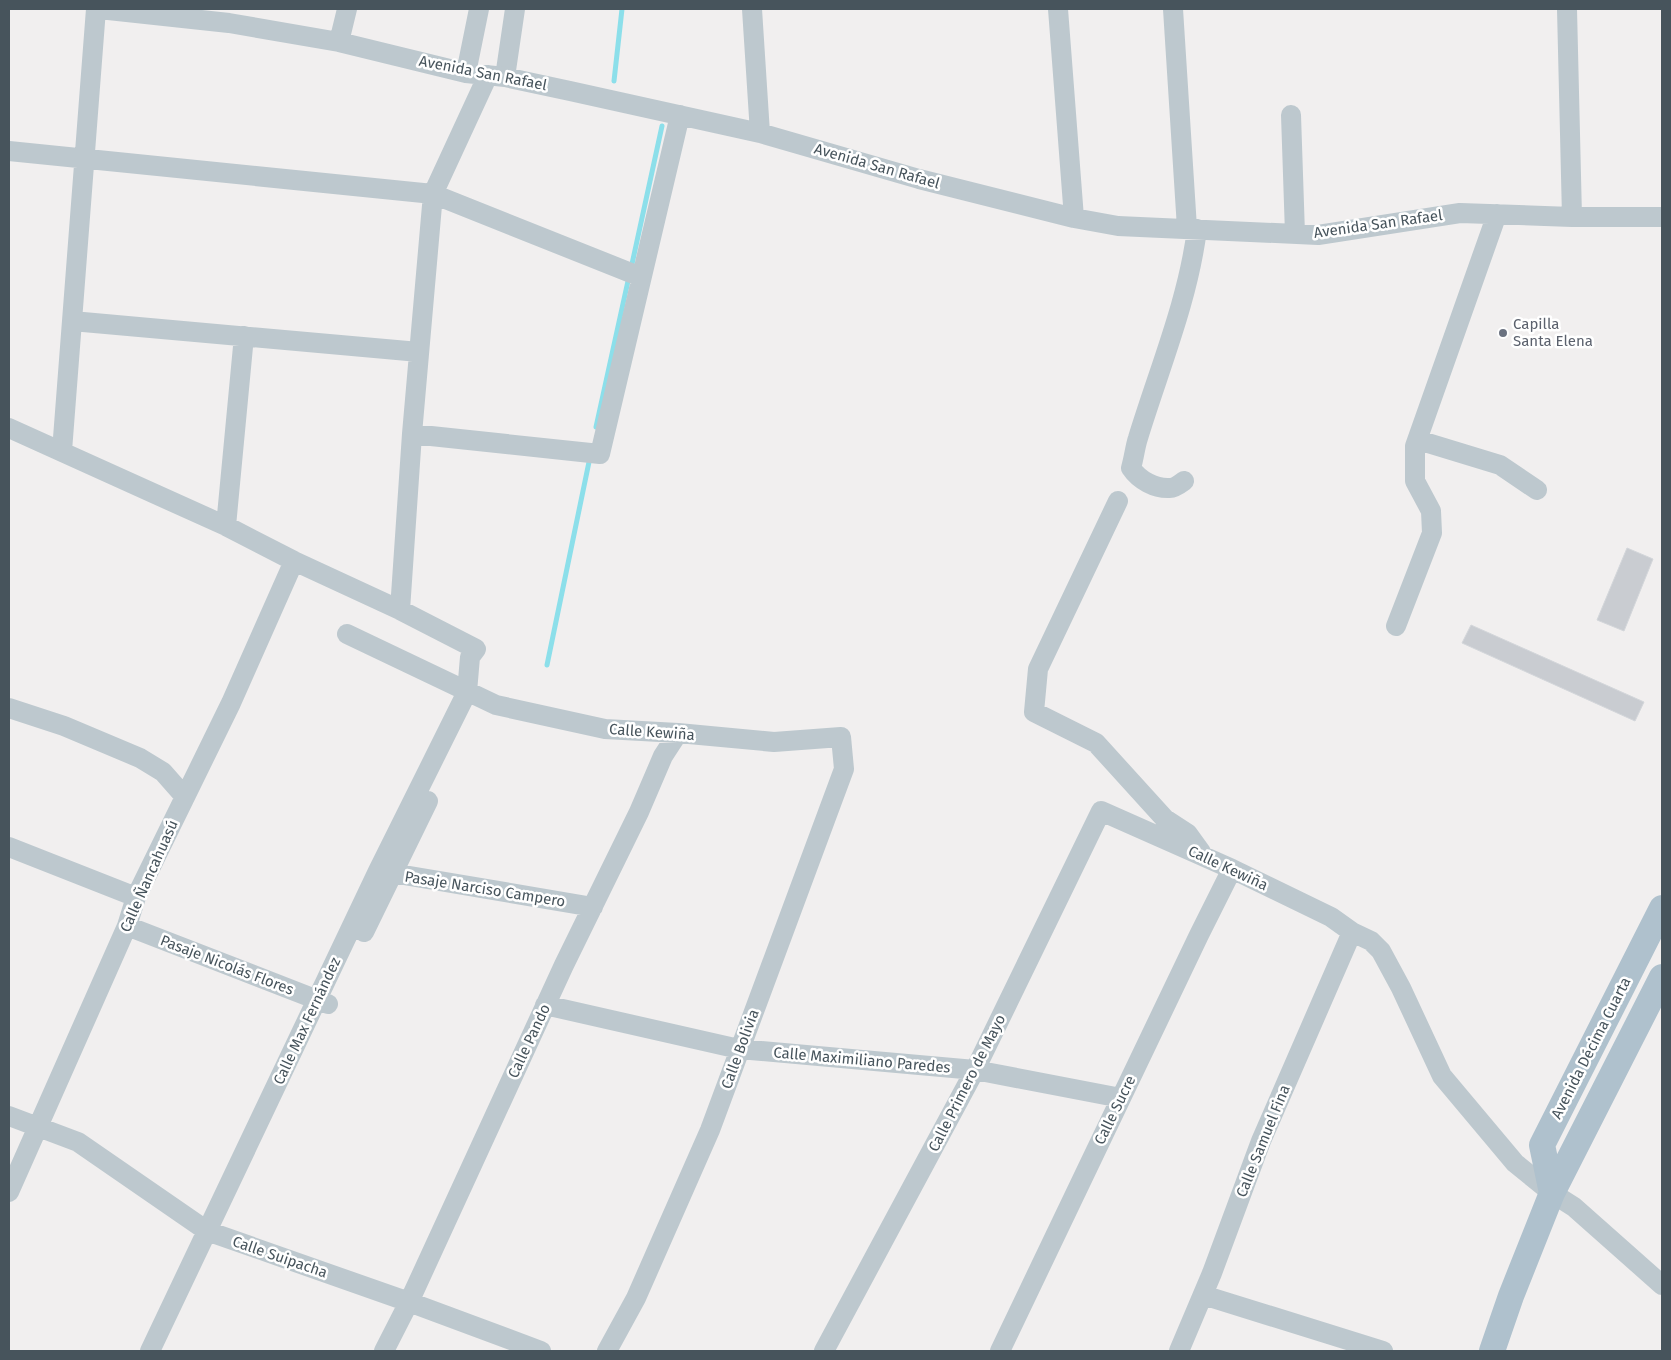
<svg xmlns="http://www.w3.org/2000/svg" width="1671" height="1360" font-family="'Fira Sans',sans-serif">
  <rect width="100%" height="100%" fill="#f1efef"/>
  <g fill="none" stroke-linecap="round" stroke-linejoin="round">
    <path stroke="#8cdfea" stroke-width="5" d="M614 81 622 9
      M632 264 662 126
      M596 427 628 281
      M547 665 589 462"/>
  </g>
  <path fill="#c9ccd1" stroke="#d3d6da" d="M1627 548 1653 559 1624 631 1597 620Z
    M1471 625 1644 702 1635 721 1462 643Z"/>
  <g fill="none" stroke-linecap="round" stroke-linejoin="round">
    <path stroke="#bdc8ce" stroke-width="20" d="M99 9 229 23 339 42 466 73 505 77 570 91 760 133 919 179 1074 218 1118 226 1318 235 1460 213 1572 217H1662
      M752 9 760 133
      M1058 9 1074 218
      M1173 9 1187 228
      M1567 9 1572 217
      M339 42 347 9
      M466 73 479 9
      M505 77 515 9
      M1291 115 1295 234
      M9 151 433 194 641 277
      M72 321 419 352
      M9 428 226 526 294 561 400 610 476 649 470 657 467 692 378 871 150 1351
      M412 434 600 454 680 115
      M1418 440 1500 465 1537 490
      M62 451 96 9
      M1184 481C1180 484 1174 488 1170 488 1155 489 1139 480 1131 468 1134 458 1135 447 1138 438 1159 369 1188 301 1197 229
      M1118 501 1038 669 1034 712 1096 743 1165 819 1188 834 1201 852
      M226 526 244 336
      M400 610 412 434 433 194 488 75
      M1396 626 1432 533 1431 511 1415 481V446L1497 214
      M347 634 496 705 605 729 678 733 774 742 841 737 844 769 710 1130 636 1298 607 1351
      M9 708 64 726 140 758 163 772 185 797
      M9 847 136 897
      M380 871 593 907
      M127 926 328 1004
      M364 932 428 801
      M545 1005 739 1049 975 1070 1121 1098
      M9 1116 78 1142 207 1231 409 1302 541 1351
      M9 1192 127 926 136 897 231 703 294 561
      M1203 1295 1383 1351
      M384 1351 409 1302 564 965 639 812 663 756 678 733
      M824 1351 975 1070 1101 811 1232 869 1331 917 1352 932 1371 941 1381 951 1401 988 1442 1076 1515 1163 1552 1193 1574 1207 1662 1285
      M1000 1351 1199 935 1232 869
      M1179 1351 1212 1273 1261 1141 1352 932"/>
    <path stroke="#afc1cd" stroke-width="26" d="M1552 1193 1542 1145 1662 908
      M1492 1351 1511 1296 1552 1193 1662 977"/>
  </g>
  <circle fill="#6b7280" stroke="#fff" stroke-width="2" cx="1503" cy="333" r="5"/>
  <g text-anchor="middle" stroke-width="5" stroke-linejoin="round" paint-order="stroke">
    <g font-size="15" fill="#47545c" stroke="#fff">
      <text transform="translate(483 73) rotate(11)" y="5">Avenida San Rafael</text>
      <text transform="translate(877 166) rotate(16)" y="5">Avenida San Rafael</text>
      <text transform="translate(1378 224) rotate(-8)" y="5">Avenida San Rafael</text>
      <text transform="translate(652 732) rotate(4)" y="5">Calle Kewiña</text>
      <text transform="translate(1228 868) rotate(25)" y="5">Calle Kewiña</text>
      <text transform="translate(149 876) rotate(-66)" y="5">Calle Ñancahuasú</text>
      <text transform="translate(485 889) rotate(9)" y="5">Pasaje Narciso Campero</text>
      <text transform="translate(227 965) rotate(21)" y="5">Pasaje Nicolás Flores</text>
      <text transform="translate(307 1021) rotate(-65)" y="5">Calle Max Fernández</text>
      <text transform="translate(529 1041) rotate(-65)" y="5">Calle Pando</text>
      <text transform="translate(1591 1048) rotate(-63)" y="5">Avenida Décima Cuarta</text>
      <text transform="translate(740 1049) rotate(-70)" y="5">Calle Bolivia</text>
      <text transform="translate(862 1060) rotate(5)" y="5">Calle Maximiliano Paredes</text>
      <text transform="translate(967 1083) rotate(-63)" y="5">Calle Primero de Mayo</text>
      <text transform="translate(1115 1110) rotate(-64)" y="5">Calle Sucre</text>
      <text transform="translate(1263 1141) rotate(-68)" y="5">Calle Samuel Fina</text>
      <text transform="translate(280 1257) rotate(19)" y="5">Calle Suipacha</text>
    </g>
    <g font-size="15" fill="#5b616d" stroke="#fff" text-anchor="start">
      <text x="1513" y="329">Capilla<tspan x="1513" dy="17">Santa Elena</tspan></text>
    </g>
  </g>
  <rect width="1671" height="1360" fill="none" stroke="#47545c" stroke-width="20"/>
</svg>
